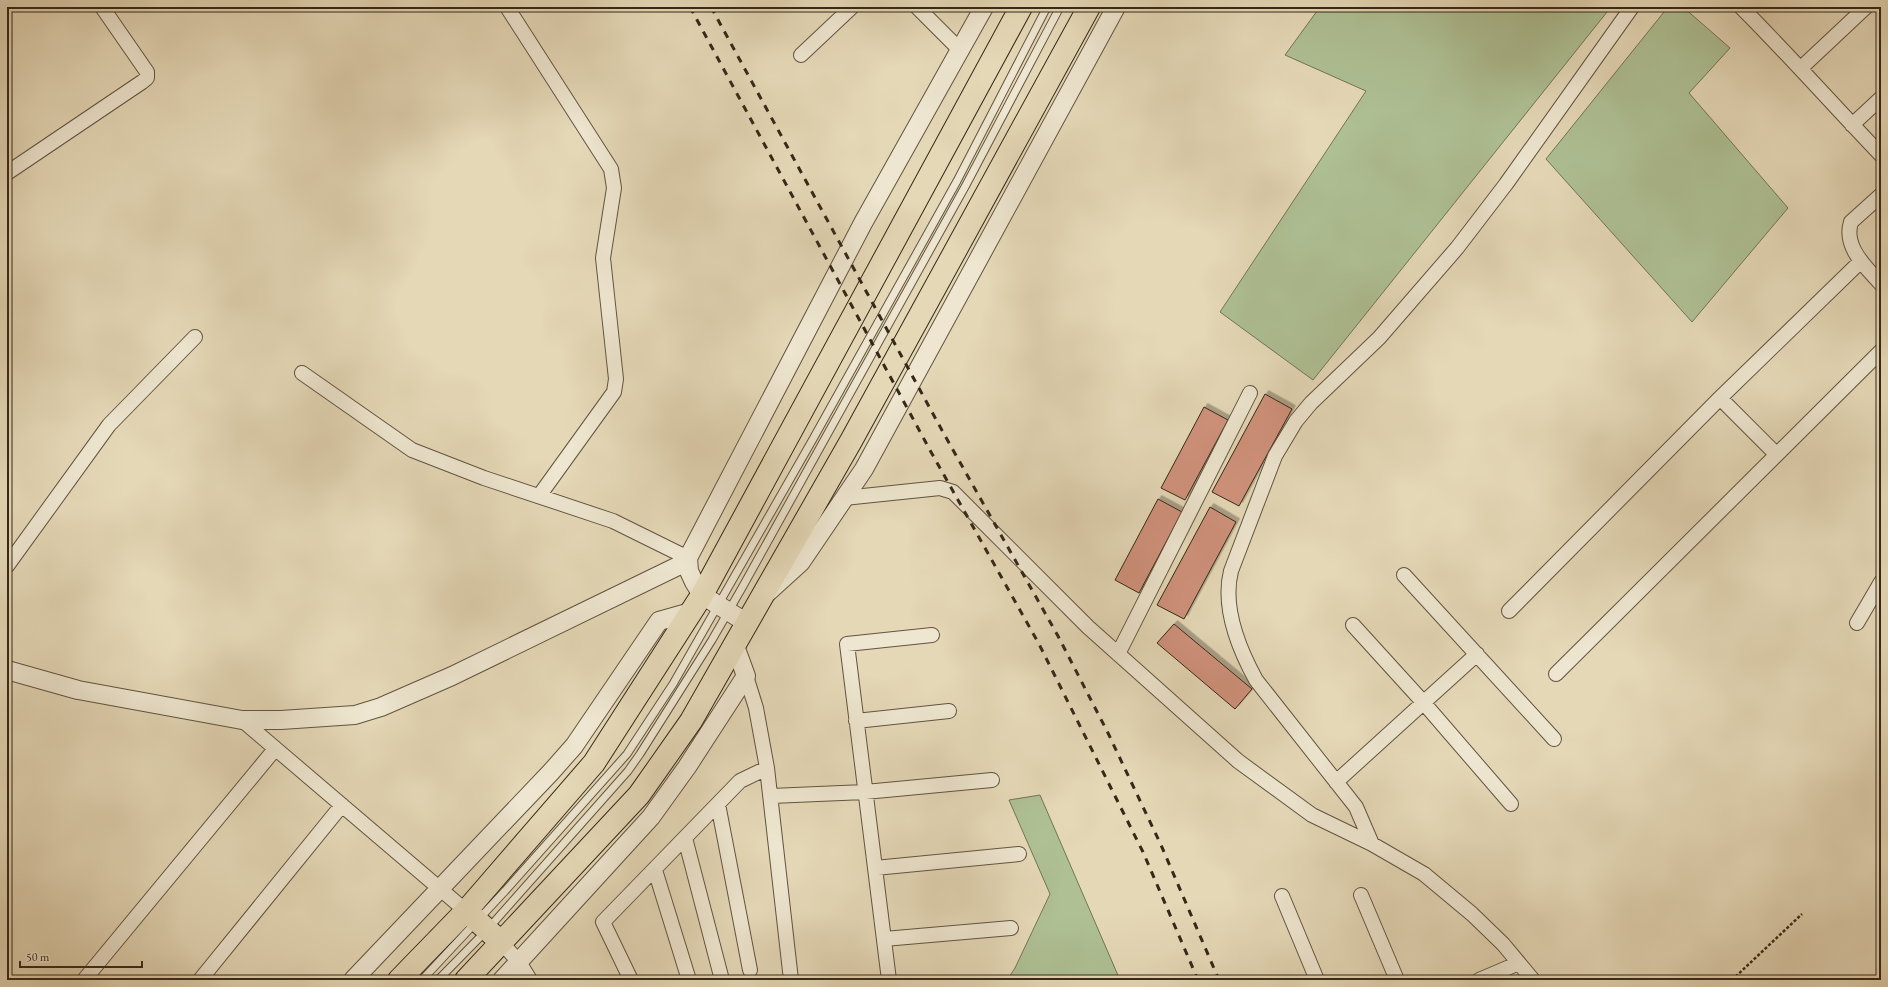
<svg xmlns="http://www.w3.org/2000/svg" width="1888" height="987" font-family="'EB Garamond',serif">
  <defs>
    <filter id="shadow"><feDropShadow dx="3.5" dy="-3.5" stdDeviation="0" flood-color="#0004"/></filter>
  </defs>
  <rect width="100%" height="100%" fill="#e5d8b7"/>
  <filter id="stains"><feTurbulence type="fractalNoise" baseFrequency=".005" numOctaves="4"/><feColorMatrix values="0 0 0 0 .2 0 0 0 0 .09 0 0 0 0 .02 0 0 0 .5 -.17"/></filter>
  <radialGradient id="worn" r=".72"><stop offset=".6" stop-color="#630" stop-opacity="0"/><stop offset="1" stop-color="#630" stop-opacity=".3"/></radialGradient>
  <path fill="#aec094" stroke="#727456" d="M1320 7H1611L1313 380 1220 312 1366 91 1285 55Z
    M1668 7H1683L1730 48 1689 93 1788 208 1692 322 1546 159Z
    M1040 795 1120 980H1007L1015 968 1050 894 1009 800Z"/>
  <path fill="#d0927b" stroke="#352818" filter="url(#shadow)" d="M1265 394 1292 409 1239 506 1212 492Z
    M1204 407 1228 420 1185 500 1161 488Z
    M1158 499 1182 512 1139 593 1115 580Z
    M1210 507 1236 522 1184 619 1157 605Z
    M1174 624 1252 689 1235 709 1157 643Z"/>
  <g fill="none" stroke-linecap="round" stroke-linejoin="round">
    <defs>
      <path id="service" d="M422 980 505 891 627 754 673 684 813 439 957 181 1047 7
        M438 980 487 930 628 771 640 754 712 640 743 586 966 185 1060 7"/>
      <path id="minor" d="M507 7 611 169 614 188 603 258 616 379 614 392 539 496
        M917 7 960 50
        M1741 7C1789 55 1834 106 1881 155
        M801 55 852 7
        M1801 68 1866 7
        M1852 125 1881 98
        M7 173 142 82 147 78V72L102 7
        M1881 195 1851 222C1843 247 1866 267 1881 284
        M302 373 412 450 484 478 613 521 688 558
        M1720 398 1776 454
        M844 498 940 488 953 492 1088 627 1238 761 1312 815 1372 844 1424 874 1472 914 1503 944 1533 980
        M7 566 109 425 195 337
        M1404 575 1554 739
        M1509 611 1720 398 1861 261
        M1857 623 1881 582
        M1353 625 1423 702 1511 804
        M1118 654 1250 393
        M1556 674 1881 351
        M746 676 756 708 767 768 791 980
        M242 720 466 911
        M856 721 949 711
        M1336 782 1477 654
        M771 796 865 792 992 780
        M718 804 750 970
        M685 838 722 980
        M1372 844 1356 807 1256 680C1239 649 1222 607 1231 571L1275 456 1296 421 1311 403 1379 338 1457 248 1506 184 1632 7
        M875 868 1019 854
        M655 870 689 980
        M1361 895 1397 980
        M1282 896 1317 980
        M884 939 1011 928
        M501 942 519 962 530 980
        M84 980 275 749
        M200 980 342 805
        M631 980 603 922 740 781 767 768
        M889 980 847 644 932 635
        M1479 980 1519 963"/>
      <path id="tertiary" d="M768 592 801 562 864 469 1116 7
        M747 623 702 595 694 582 689 571 688 558 863 223 984 7
        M7 670 78 690 242 720H281L355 715 381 707 452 676 678 566 688 558
        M353 980 551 772 574 746 659 621 691 612
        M502 980 651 817 687 767 746 676 735 646"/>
      <path id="primary" d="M466 911 501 942
        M399 980 466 911 594 763 702 595 1021 7
        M466 980 639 795 691 721 851 441 1089 7"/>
    </defs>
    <use href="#service" stroke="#615440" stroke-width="9"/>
    <use href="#minor" stroke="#615440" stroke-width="16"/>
    <use href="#tertiary" stroke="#615440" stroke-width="20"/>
    <use href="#primary" stroke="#352818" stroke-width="24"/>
    <path stroke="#352818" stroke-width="2.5" stroke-dasharray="3 2" stroke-linecap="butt" d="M1732 980 1802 914"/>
    <use href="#service" stroke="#eee6d0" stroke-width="7"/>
    <use href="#minor" stroke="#eee6d0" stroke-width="14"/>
    <use href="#tertiary" stroke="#eee6d0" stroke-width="18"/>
    <use href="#primary" stroke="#e5d8b7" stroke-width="22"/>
    <path stroke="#352818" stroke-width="3" stroke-dasharray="7 7" stroke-linecap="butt" d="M690 7 931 452 1039 644 1143 852 1198 980
      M711 7 944 434 1058 636 1108 733 1161 845 1219 980"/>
  </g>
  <rect width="1888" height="987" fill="none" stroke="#e5d8b7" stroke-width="24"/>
  <rect x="8" y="8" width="1872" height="971" fill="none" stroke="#352818" stroke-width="2"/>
  <rect x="12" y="12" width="1864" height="963" fill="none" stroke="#352818"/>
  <path d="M20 961v6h122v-6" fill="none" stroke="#352818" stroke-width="2"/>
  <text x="26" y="961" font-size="12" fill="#352818" stroke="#eee6d0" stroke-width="3" paint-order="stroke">50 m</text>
  <rect width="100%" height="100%" filter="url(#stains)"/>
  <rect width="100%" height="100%" fill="url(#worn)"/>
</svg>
